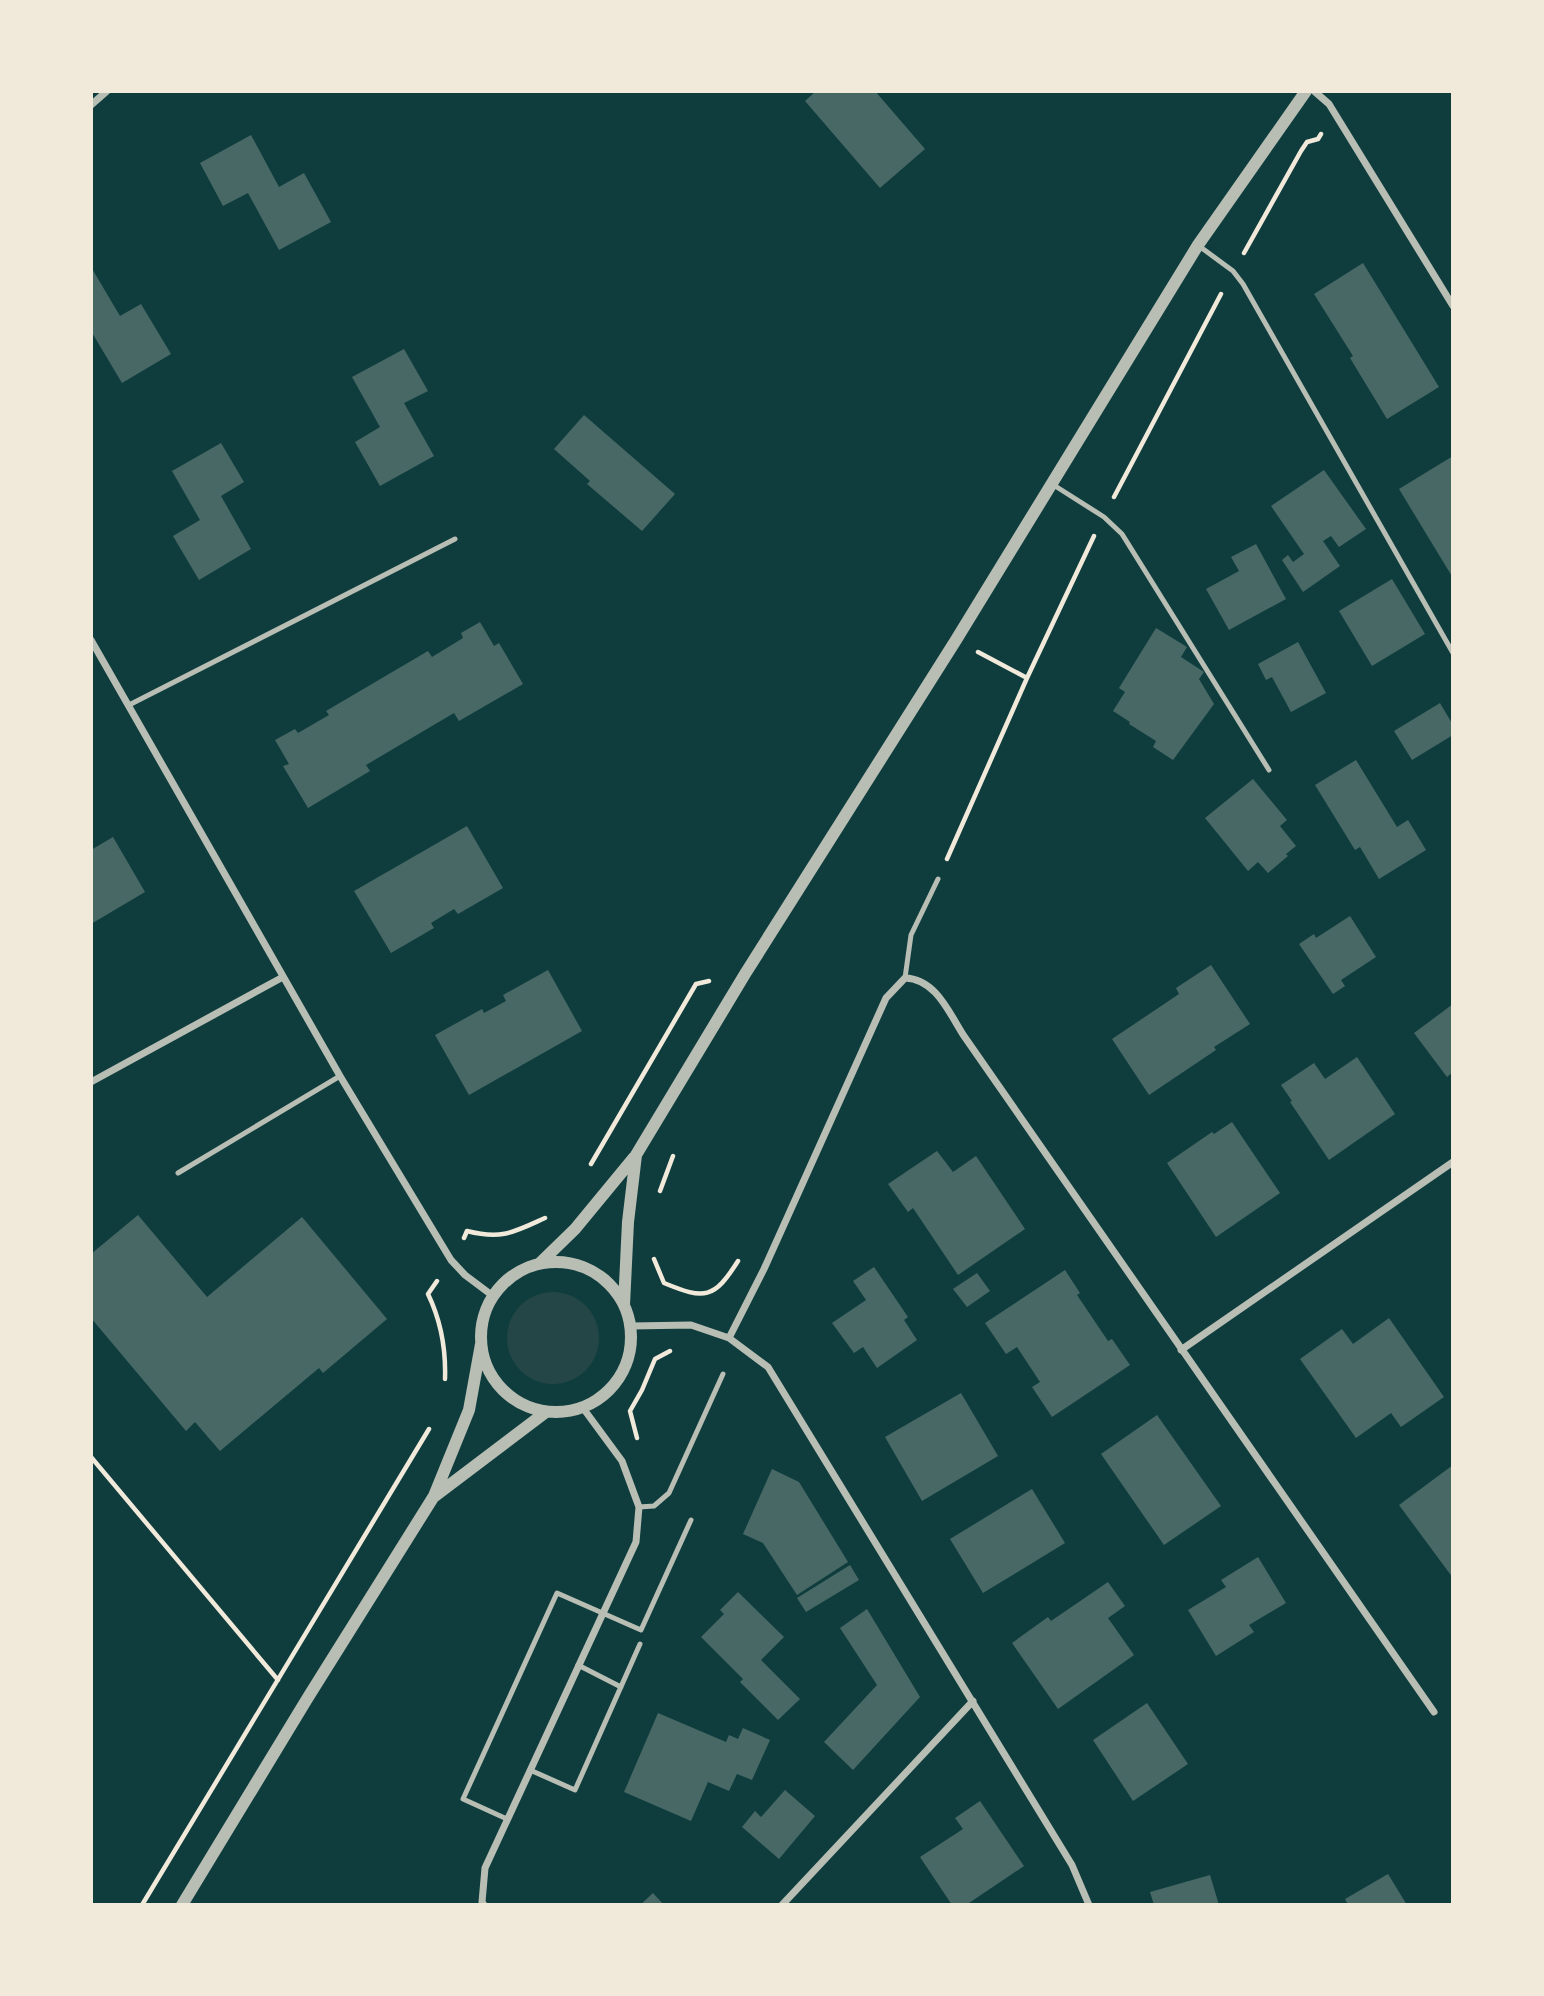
<svg xmlns="http://www.w3.org/2000/svg" width="1544" height="1996" font-family="'IBM Plex Serif',serif">
  <rect width="100%" height="100%" fill="#0f3d3e"/>
  <path fill="#244646" d="M507 1338a46 46 0 1 1 92 0a46 46 0 1 1-92 0Z"/>
  <path fill="#486865" d="M816 91H875L925 149 880 188 805 101Z
    M251 135 279 187 304 173 331 222 279 250 248 193 223 206 200 163Z
    M1363 263 1439 387 1387 419 1350 358 1353 356 1314 294Z
    M91 267 120 316 141 304 171 354 122 383 91 331Z
    M404 349 428 391 404 403 434 456 380 486 355 442 380 427 352 377Z
    M584 415 675 494 642 531 587 484 590 481 554 449Z
    M221 443 244 482 221 496 251 549 199 580 173 536 200 520 172 471Z
    M1453 456V578L1399 489Z
    M1324 470 1366 529 1339 547 1331 536 1323 541 1340 566 1303 592 1282 560 1288 555 1293 562 1304 554 1271 506Z
    M1256 544 1286 599 1229 630 1206 589 1239 571 1231 557Z
    M1392 579 1425 634 1372 666 1339 611Z
    M480 622 494 646 499 643 523 684 459 721 454 713 366 765 370 771 308 808 283 766 289 764 275 740 295 729 298 733 329 715 326 711 428 651 432 657 463 638 461 633Z
    M1156 628 1187 647 1181 657 1204 672 1199 679 1214 704 1173 760 1153 747 1156 741 1129 724 1130 722 1113 711 1125 692 1119 688Z
    M1298 642 1326 693 1291 712 1272 677 1266 680 1258 664Z
    M1440 703 1453 725V735L1412 760 1394 731Z
    M1356 760 1397 827 1408 820 1426 850 1379 879 1360 847 1355 850 1315 785Z
    M1253 779 1287 820 1280 826 1296 846 1286 854 1288 856 1268 873 1258 862 1248 871 1205 818Z
    M467 826 503 888 458 914 454 909 431 923 434 928 391 953 354 891Z
    M113 837 145 892 91 924V850Z
    M1350 916 1376 957 1341 980 1345 986 1333 994 1299 944 1314 934 1316 938Z
    M1211 965 1250 1024 1214 1047 1216 1050 1149 1095 1112 1039 1179 994 1176 988Z
    M548 970 582 1031 469 1095 435 1035 482 1009 484 1013 506 1001 503 995Z
    M1453 1004V1072L1447 1077 1414 1033Z
    M1357 1057 1395 1114 1329 1160 1290 1102 1292 1101 1281 1085 1314 1063 1325 1079Z
    M1232 1122 1280 1193 1216 1237 1167 1163 1212 1132 1214 1134Z
    M937 1151 953 1172 976 1156 1025 1229 958 1275 913 1208 908 1212 888 1184Z
    M138 1215 207 1297 302 1217 387 1319 323 1373 319 1368 220 1451 195 1422 186 1431 91 1318V1254Z
    M874 1267 908 1317 904 1320 917 1340 877 1368 863 1347 854 1353 832 1323 866 1300 853 1281Z
    M1065 1270 1080 1293 1077 1295 1108 1341 1112 1339 1130 1365 1052 1417 1032 1387 1040 1382 1017 1347 1006 1354 985 1323Z
    M977 1273 990 1291 967 1307 953 1289Z
    M1389 1318 1444 1397 1401 1427 1391 1413 1356 1438 1300 1359 1342 1329 1353 1344Z
    M961 1393 998 1456 922 1501 885 1437Z
    M1157 1415 1221 1506 1164 1545 1101 1454Z
    M1453 1465V1578L1399 1505Z
    M772 1469 799 1482 848 1562 797 1595 763 1543 743 1534Z
    M1032 1489 1065 1543 983 1593 950 1539Z
    M1258 1557 1286 1603 1249 1625 1254 1632 1216 1656 1188 1610 1226 1587 1221 1580Z
    M850 1565 859 1580 806 1612 797 1598Z
    M1108 1582 1125 1606 1108 1618 1134 1655 1058 1709 1012 1643 1048 1617 1051 1621Z
    M738 1592 784 1637 761 1660 800 1699 778 1720 740 1682 743 1679 701 1637 724 1614 720 1610Z
    M867 1609 920 1697 853 1770 824 1742 877 1685 840 1628Z
    M1147 1703 1188 1764 1133 1801 1093 1740Z
    M658 1713 726 1742 729 1735 738 1739 743 1728 770 1740 752 1780 737 1774 729 1791 708 1782 691 1821 624 1792Z
    M785 1790 815 1816 779 1859 742 1827 755 1811 761 1817Z
    M980 1801 1024 1866 966 1905H952L920 1857 963 1829 955 1818Z
    M1388 1874 1407 1905H1348L1345 1899Z
    M1210 1875 1219 1905H1154L1150 1892Z
    M653 1893 664 1905H640Z"/>
  <g fill="none" stroke-linecap="round" stroke-linejoin="round">
    <path stroke="#f1e9da" stroke-width="4.5" d="M1244 253 1301 151 1307 142 1318 139 1321 134
      M1114 497 1221 294
      M978 652 1027 678
      M947 859 1027 678 1094 536
      M591 1164 696 984 709 981
      M660 1191 673 1156
      M464 1238 467 1231C502 1240 514 1232 545 1218
      M654 1259 664 1283C705 1300 714 1299 738 1261
      M437 1281 428 1294C441 1321 446 1350 445 1379
      M637 1438 630 1411 642 1390 655 1359 670 1351
      M91 1457 278 1680
      M142 1905 429 1429"/>
    <path stroke="#b8beb3" stroke-width="5" d="M1199 246 1233 271 1243 284 1453 653
      M1052 484 1104 517 1122 534 1269 770
      M129 705 455 539
      M905 978 911 935 938 879
      M178 1173 340 1076
      M639 1507 654 1506 669 1493 723 1374
      M578 1665 621 1687
      M530 1770 575 1790 640 1644
      M507 1819 463 1799 557 1593 641 1630 691 1520"/>
    <path stroke="#b8beb3" stroke-width="7" d="M1314 91 1329 104 1453 306
      M91 105 107 91
      M91 640 340 1076 451 1260 465 1275 493 1296
      M91 1082 283 977
      M631 1326 691 1325 729 1338 768 1367 1072 1865 1089 1905
      M729 1338 764 1269 886 998 905 978C936 979 949 1013 964 1036L1434 1712
      M1181 1350 1453 1162
      M484 1905 482 1902 485 1868 636 1542 639 1507 622 1461 583 1408
      M782 1905 973 1701"/>
    <path stroke="#b8beb3" stroke-width="12" d="M481 1337a75 75 0 1 1 150 0a75 75 0 1 1-150 0Z
      M539 1264 575 1229 636 1155 745 974 956 640 1198 245 1306 91
      M624 1305 628 1222 636 1155
      M435 1496 546 1412
      M182 1905 307 1699 434 1496 469 1410 481 1344"/>
  </g>
  <rect width="1544" height="1996" fill="none" stroke="#f1e9da" stroke-width="186"/>
</svg>
